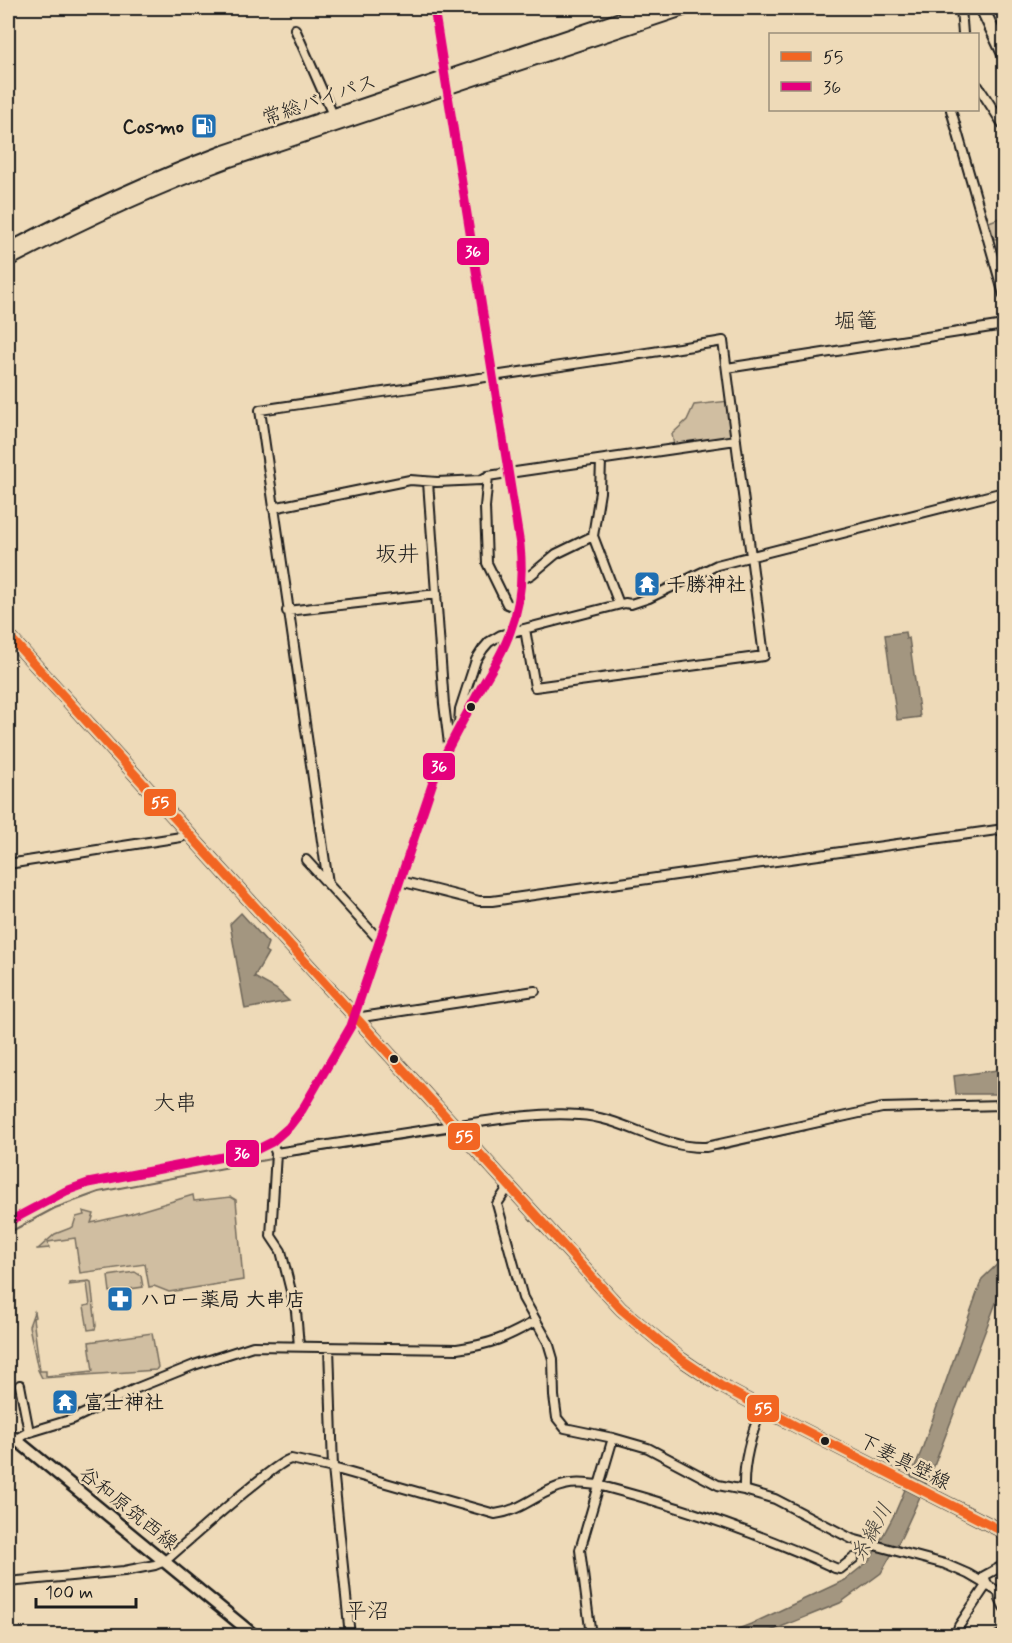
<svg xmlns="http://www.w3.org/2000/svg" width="1012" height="1643" font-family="Mynerve,'Klee One',sans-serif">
  <rect width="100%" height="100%" fill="#eedab8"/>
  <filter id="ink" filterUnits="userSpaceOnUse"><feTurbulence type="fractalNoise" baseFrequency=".0167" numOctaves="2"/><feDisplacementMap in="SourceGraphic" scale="12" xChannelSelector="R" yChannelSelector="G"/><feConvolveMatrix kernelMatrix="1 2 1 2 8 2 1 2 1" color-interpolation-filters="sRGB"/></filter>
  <g filter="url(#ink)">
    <path fill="#d0bea1" stroke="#766d5e" stroke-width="1.5" d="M1004 209V238L994 239 989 222 1002 217 1003 210Z
      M729 401 727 408 731 438 674 446 672 434 687 420 694 405Z
      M193 1195 194 1201 231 1197 236 1200 243 1280 169 1292 154 1286 149 1287 145 1264 80 1273 75 1238 48 1242 49 1248 38 1249 55 1234 73 1227 76 1217 84 1215 83 1211 94 1214 91 1223 130 1214Z
      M135 1272 141 1276 143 1287 110 1292 108 1276Z
      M89 1281 91 1282 96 1326 95 1329 88 1330 84 1306 90 1305 87 1283 69 1285V1283Z
      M34 1312 35 1317 33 1318 40 1371H46V1376L93 1371 89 1342 152 1333 158 1367 156 1370 42 1378 38 1370 29 1326Z"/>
    <path fill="#a39680" stroke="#6d6558" stroke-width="1.5" d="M905 632 906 639 909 638 920 717 897 720 885 635Z
      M241 913 268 943 265 951 268 953 254 977 276 989 289 1001 245 1009 230 924Z
      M1004 1069V1094H956L954 1076Z
      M1004 1258V1291L997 1300 934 1466 902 1536 881 1573 840 1603 761 1635 720 1636 751 1624 845 1580 870 1560 895 1513 921 1452 982 1279Z"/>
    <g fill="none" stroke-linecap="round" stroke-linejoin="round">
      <path stroke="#6d6558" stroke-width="2" d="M465 1129 533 1119
        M655 1141 677 1149 718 1150 883 1112
        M8 1233 55 1208 99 1192 281 1157 450 1132"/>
      <defs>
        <path id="minor" d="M961 8 963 34
          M295 29 333 115
          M978 86 1004 126
          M951 110 1004 295
          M727 368 1004 325
          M601 460 600 492 593 536 619 604
          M428 482 444 704 449 744
          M273 508 410 480 437 482 481 480 488 476
          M521 580 532 574 556 554 593 536
          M517 608 507 604 487 563 485 507 488 476 736 440
          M287 611 437 594
          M459 724 460 709 476 660 483 649 489 642 501 635 625 603 631 604 649 598 717 565 1004 492
          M306 860 380 941
          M8 864 181 837 188 834
          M400 881 479 901H492L1004 829
          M328 883 260 410C414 387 569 366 723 341L764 656 535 687 525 629
          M355 1018 535 991
          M272 1142 276 1153C335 1144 393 1135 452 1126 494 1120 536 1112 579 1115 623 1117 661 1149 706 1147L882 1108 1004 1105
          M276 1153 271 1236 281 1251 296 1311 299 1346
          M509 1186 497 1204 523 1298 548 1342 553 1359 554 1396 557 1418 565 1428 613 1438 648 1448 718 1485 744 1490 775 1499 852 1539 945 1564 968 1574 1004 1595
          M8 1222 66 1191 88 1183 254 1151 272 1142 289 1127 302 1110 351 1026 436 773C450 743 466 715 482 686 492 669 504 651 510 632 521 604 523 575 520 545L434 8
          M329 1347 333 1468 350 1636
          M20 1385 29 1432
          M16 1439 27 1433 73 1419 137 1388 194 1365 253 1346 457 1349C492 1344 505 1338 536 1321
          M744 1490C743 1461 751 1434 762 1408
          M8 1582 124 1571 155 1565 165 1561C184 1545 276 1461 291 1459L333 1468 495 1514C523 1511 540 1490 565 1485 576 1482 587 1484 598 1485 682 1507 757 1532 835 1568L840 1569 854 1558
          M999 1591 1000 1599 1004 1607
          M591 1636 580 1550 613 1438
          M956 1636 959 1626 987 1584 984 1576 1004 1565
          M998 1636 1004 1633"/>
        <path id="major" d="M8 635 621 1309 681 1359 721 1386 794 1425 1004 1532
          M8 1433 255 1636"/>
        <path id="highway" d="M982 8 1004 54
          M8 250C78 213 149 180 224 152L653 8
          M8 260C79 223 151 189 227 161L686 8"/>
      </defs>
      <use href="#minor" stroke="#1c1c1c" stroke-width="12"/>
      <use href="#major" stroke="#1c1c1c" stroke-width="15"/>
      <use href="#highway" stroke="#1c1c1c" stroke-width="16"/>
      <use href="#minor" stroke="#eedab8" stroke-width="8"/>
      <use href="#major" stroke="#eedab8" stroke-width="10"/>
      <use href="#highway" stroke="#eedab8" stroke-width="12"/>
      <defs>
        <path id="bus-1" d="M8 635 621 1309 681 1359 721 1386 794 1425 1004 1532"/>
        <path id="bus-2" d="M8 1222 66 1191 88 1183 254 1151 272 1142 289 1127 302 1110 351 1026 436 773C450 743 466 715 482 686 492 669 504 651 510 632 521 604 523 575 520 545L434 8"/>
      </defs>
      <use href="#bus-1" stroke="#eedab8" stroke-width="14"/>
      <use href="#bus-2" stroke="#eedab8" stroke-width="14"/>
      <use href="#bus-1" stroke="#f26522" stroke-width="9"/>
      <use href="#bus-2" stroke="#e5007d" stroke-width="9"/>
    </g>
  </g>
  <defs>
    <symbol id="fuel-square" viewBox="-11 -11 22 22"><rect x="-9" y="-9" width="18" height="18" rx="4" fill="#1f6fb2" stroke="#eedab8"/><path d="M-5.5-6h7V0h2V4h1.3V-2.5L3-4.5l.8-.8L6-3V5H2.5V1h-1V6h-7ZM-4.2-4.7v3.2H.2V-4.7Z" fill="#fff"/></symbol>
    <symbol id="temple-square" viewBox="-11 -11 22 22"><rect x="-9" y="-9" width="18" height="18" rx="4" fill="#1f6fb2" stroke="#eedab8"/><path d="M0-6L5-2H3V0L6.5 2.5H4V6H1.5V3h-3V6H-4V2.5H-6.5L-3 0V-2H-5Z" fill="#fff"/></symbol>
    <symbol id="pharmacy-square" viewBox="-11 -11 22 22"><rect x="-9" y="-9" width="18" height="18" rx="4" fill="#1f6fb2" stroke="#eedab8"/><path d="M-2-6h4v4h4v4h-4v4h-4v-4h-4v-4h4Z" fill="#fff"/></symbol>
  </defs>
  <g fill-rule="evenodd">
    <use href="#fuel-square" x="189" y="111" width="30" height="30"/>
    <use href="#temple-square" x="632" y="569" width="30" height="30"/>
    <use href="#pharmacy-square" x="105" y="1284" width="30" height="30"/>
    <use href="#temple-square" x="50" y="1387" width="30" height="30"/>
  </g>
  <g fill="#1c1c1c" stroke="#eedab8" stroke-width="2">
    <circle cx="471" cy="707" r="5"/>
    <circle cx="394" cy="1059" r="5"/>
    <circle cx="825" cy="1441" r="5"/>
  </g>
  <g text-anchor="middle" stroke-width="5" stroke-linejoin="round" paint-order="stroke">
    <g font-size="20" fill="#1c1c1c" stroke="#eedab8">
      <text transform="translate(319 99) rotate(-19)" y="7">常総バイパス</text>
      <text transform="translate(905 1461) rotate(27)" y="7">下妻真壁線</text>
      <text transform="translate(129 1508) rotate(39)" y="7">谷和原筑西線</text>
    </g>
    <g font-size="20" font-weight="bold" fill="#1c1c1c" stroke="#eedab8" text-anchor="start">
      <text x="184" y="133" text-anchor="end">Cosmo</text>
      <text x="666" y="591">千勝神社</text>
      <text x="140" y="1306">ハロー薬局 大串店</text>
      <text x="84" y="1409">富士神社</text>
    </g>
    <g font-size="21" font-style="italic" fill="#4b473f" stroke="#eedab8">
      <text transform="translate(871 1532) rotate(-61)" y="7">糸繰川</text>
    </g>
    <g font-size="22" fill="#1c1c1c" stroke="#eedab8">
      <text x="856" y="328">堀篭</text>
      <text x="397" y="561">坂井</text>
      <text x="175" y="1110">大串</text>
      <text x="367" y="1618">平沼</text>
    </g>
  </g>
  <g stroke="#eedab8" stroke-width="2">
    <rect x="456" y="237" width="34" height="29" rx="6" fill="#e5007d"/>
    <rect x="422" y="752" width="34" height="29" rx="6" fill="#e5007d"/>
    <rect x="143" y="788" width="34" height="29" rx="6" fill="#f26522"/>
    <rect x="447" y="1122" width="34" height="29" rx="6" fill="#f26522"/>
    <rect x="225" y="1139" width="35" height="29" rx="6" fill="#e5007d"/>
    <rect x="746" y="1394" width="34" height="29" rx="6" fill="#f26522"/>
  </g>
  <g font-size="16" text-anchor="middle" font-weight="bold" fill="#fff">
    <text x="473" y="257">36</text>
    <text x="439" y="772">36</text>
    <text x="160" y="808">55</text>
    <text x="464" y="1142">55</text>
    <text x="242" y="1159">36</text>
    <text x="763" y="1414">55</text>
  </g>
  <rect width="1012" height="1643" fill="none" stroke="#eedab8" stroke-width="30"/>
  <rect x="15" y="15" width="982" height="1613" fill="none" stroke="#1c1c1c" stroke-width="2" filter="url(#ink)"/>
  <rect x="769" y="33" width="210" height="78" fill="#eedab8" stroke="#9a8e7a" stroke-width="1.5"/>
  <rect x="781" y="52" width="30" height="9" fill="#f26522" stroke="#9a8e7a" stroke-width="1.5"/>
  <text x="823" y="63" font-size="18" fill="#1c1c1c">55</text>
  <rect x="781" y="82" width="30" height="9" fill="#e5007d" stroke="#9a8e7a" stroke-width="1.5"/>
  <text x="823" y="93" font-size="18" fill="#1c1c1c">36</text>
  <path d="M36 1598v9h100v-9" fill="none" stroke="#1c1c1c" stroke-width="3"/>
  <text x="45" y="1598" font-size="18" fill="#1c1c1c" stroke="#eedab8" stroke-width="4.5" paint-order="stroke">100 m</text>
</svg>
